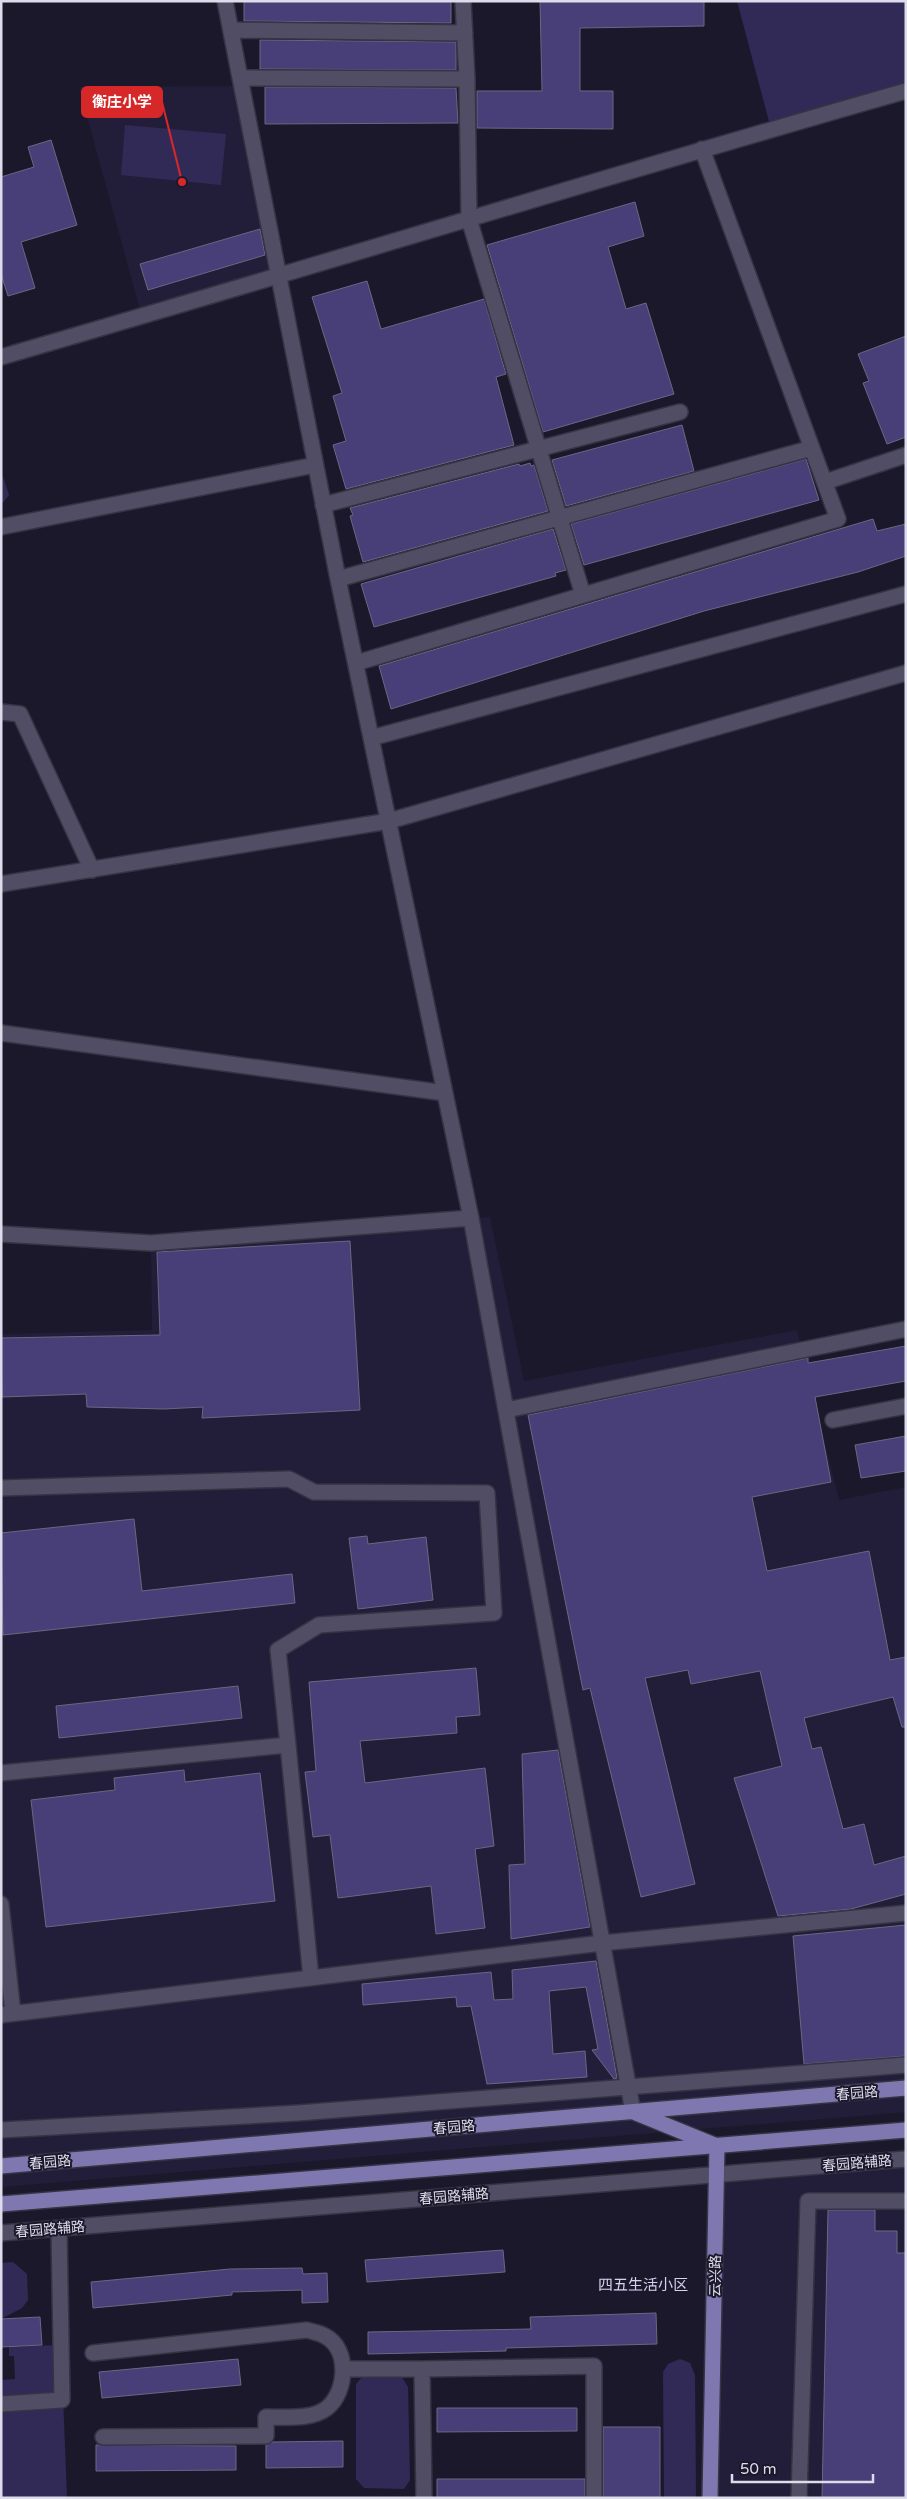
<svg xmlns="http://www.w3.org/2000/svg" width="907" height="2499" font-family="'Varela Round','Noto Sans SC',sans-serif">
  <rect width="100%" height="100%" fill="#1b182c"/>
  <path fill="#221e39" d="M241 86 278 277 142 317 79 87Z
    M490 1217 524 1381 797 1330 839 1500 906 1487V2112L1 2187V1334L152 1330 151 1243Z
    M906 2161V2498H710L717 2175Z"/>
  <path fill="#322a56" d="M737 1H906V91L771 129Z
    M125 125 226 134 221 185 121 175Z
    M1 471 9 495 1 505Z
    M13 2262 27 2274 28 2300 22 2308 1 2319V2263Z
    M61 2345 67 2498H1V2380L15 2379 14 2356H9V2347Z
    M680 2359 690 2363 695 2375 696 2498H664L663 2372 668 2364Z
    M363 2376H401L408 2387 410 2480 404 2489 364 2488 356 2479V2384Z"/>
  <path fill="#483e78" stroke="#6a6881" d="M244 1H451V23L244 21Z
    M540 1H704V26L580 28V91H613V129L477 128V91H542Z
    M260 40 456 42V70L260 69Z
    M265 87 456 88 458 123 265 124Z
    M51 140 77 225 21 242 35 288 8 296 1 274V177L34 167 28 147Z
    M635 202 644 236 608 247 626 309 646 303 674 394 543 432 487 245Z
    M260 229 265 255 148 290 140 264Z
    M367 281 381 329 484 299 506 374 496 377 514 445 346 489 333 445 346 441 333 396 342 393 312 297Z
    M906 336V437L887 444 863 383 869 381 858 354Z
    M682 425 694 471 566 506 552 460Z
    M806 459 819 500 584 565 571 524Z
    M530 463 531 466 534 465 548 511 363 562 350 516 353 515 350 508 519 464 520 466Z
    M873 519 877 531 906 524V556L858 572 704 611 391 709 379 666Z
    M553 529 566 570 555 573 556 576 374 627 361 584Z
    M350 1241 360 1410 202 1418 203 1407 164 1409 87 1407 86 1394 2 1397 1 1338 160 1335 157 1252Z
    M906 1346V1381L815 1397 831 1482 752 1497 767 1571 869 1551 890 1660 906 1657V1727H902L893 1697 804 1718 812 1749 821 1747 843 1829 864 1824 874 1865 906 1856V1894L851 1909 778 1916 734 1778 782 1766 760 1671 691 1684 688 1670 645 1678 695 1884 641 1897 590 1688 583 1690 528 1415 808 1358V1363Z
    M906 1436V1471L861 1478 855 1445Z
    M134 1519 142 1591 292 1574 295 1603 3 1635 1 1533Z
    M367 1536 368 1544 426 1537 433 1600 358 1609 349 1538Z
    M476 1668 480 1715 456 1717 457 1733 360 1741 365 1783 485 1768 494 1846 475 1849 485 1928 436 1934 431 1886 338 1898 330 1835 313 1837 305 1772 316 1771 309 1682Z
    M238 1686 242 1718 59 1738 56 1706Z
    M558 1750 590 1927 511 1939 509 1865 525 1864 522 1754Z
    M184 1770 185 1782 260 1773 275 1901 46 1927 31 1800 115 1790 114 1778Z
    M906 1925V2056L804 2064 793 1936Z
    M596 1961 617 2078 614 2079 592 2050 598 2049 586 1987 549 1991 553 2054 585 2051 587 2077 487 2084 471 2006 457 2007 456 1997 363 2005 362 1984 491 1972 494 2000 513 1999 512 1970Z
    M828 2210H875V2231H897V2253H906V2498H822Z
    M503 2250 505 2272 367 2282 365 2260Z
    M302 2268 303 2274 327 2273 328 2302 302 2303V2290L232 2292V2295L93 2308 91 2282 230 2269Z
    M656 2313 657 2344 506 2348V2351L368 2354V2332L531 2329 530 2317Z
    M40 2317 42 2345 1 2347V2319Z
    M238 2359 241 2385 102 2398 99 2372Z
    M437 2408H577V2431L437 2432Z
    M603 2427H660V2498H603Z
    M343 2441V2467L266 2468V2445L273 2442Z
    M96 2445 236 2446V2470L96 2471Z
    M437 2479H585V2498H437Z"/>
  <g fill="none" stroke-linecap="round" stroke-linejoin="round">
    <defs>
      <path id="minor" d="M225 1 338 579 471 1218 633 2112
        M463 1 467 79 469 219 583 595
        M231 30 465 33
        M240 78 467 79
        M1 357C303 270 603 177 906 91
        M825 482 906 455
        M323 505 680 412
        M1 527 315 465
        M338 579 812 448
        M356 663 838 519 702 149
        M1 712 20 714 92 870
        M371 738 906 594
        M1 884 389 821 906 673
        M1 1033 445 1093
        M1 1234 151 1243 471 1218
        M506 1410 906 1329
        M833 1420 906 1406
        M1 1488 289 1479 314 1492 487 1493 494 1613 319 1625 278 1650 288 1745 1 1773
        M288 1745 311 1978
        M1 1904 13 2013
        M1 2015 602 1943 906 1913
        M1 2130 298 2113 906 2065
        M1 2233 906 2159
        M93 2353 307 2330C313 2332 320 2333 325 2336 350 2349 347 2392 327 2408 312 2420 285 2417 266 2417V2436L103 2437
        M343 2369H422
        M1 2404 62 2400 59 2228
        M424 2498 422 2369 594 2366V2498
        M799 2498 808 2201H906"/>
      <path id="major" d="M636 2113 717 2146 710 2498
        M1 2166 906 2088
        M1 2204 906 2130"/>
    </defs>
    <use href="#minor" stroke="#353443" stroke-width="18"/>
    <use href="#major" stroke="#353443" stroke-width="18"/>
    <use href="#minor" stroke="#504d65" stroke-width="15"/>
    <use href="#major" stroke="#7f77af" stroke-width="15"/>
  </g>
  <g text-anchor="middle" stroke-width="4" stroke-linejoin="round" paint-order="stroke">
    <g font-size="14" fill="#dddcea" stroke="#1b182c">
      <text transform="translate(857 2093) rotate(-5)" y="5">春园路</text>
      <text transform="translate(454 2127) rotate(-5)" y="5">春园路</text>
      <text transform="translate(50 2162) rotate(-5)" y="5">春园路</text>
      <text transform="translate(857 2163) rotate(-5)" y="5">春园路辅路</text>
      <text transform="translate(454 2196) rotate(-5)" y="5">春园路辅路</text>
      <text transform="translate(50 2229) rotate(-5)" y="5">春园路辅路</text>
      <text transform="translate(715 2276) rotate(-89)" y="5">云兴路</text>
    </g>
    <g font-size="15" fill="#d4d2ee" stroke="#1b182c">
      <text x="643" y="2290">四五生活小区</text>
    </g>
  </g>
  <path fill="none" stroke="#d62828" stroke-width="2" d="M182 182L162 102"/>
  <circle fill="#d62828" stroke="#1b182c" stroke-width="2" cx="182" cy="182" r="5"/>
  <rect fill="#d62828" stroke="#d62828" stroke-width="2" x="82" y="87" width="80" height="30" rx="5"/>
  <g font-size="15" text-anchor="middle" font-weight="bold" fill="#fff">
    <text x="122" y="107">衡庄小学</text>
  </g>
  <rect width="907" height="2499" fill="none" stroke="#dddcea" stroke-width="5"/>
  <path d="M732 2474v8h141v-8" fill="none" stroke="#dddcea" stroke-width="2.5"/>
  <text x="740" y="2474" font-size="15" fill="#dddcea" stroke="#1b182c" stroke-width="4" paint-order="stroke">50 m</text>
</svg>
